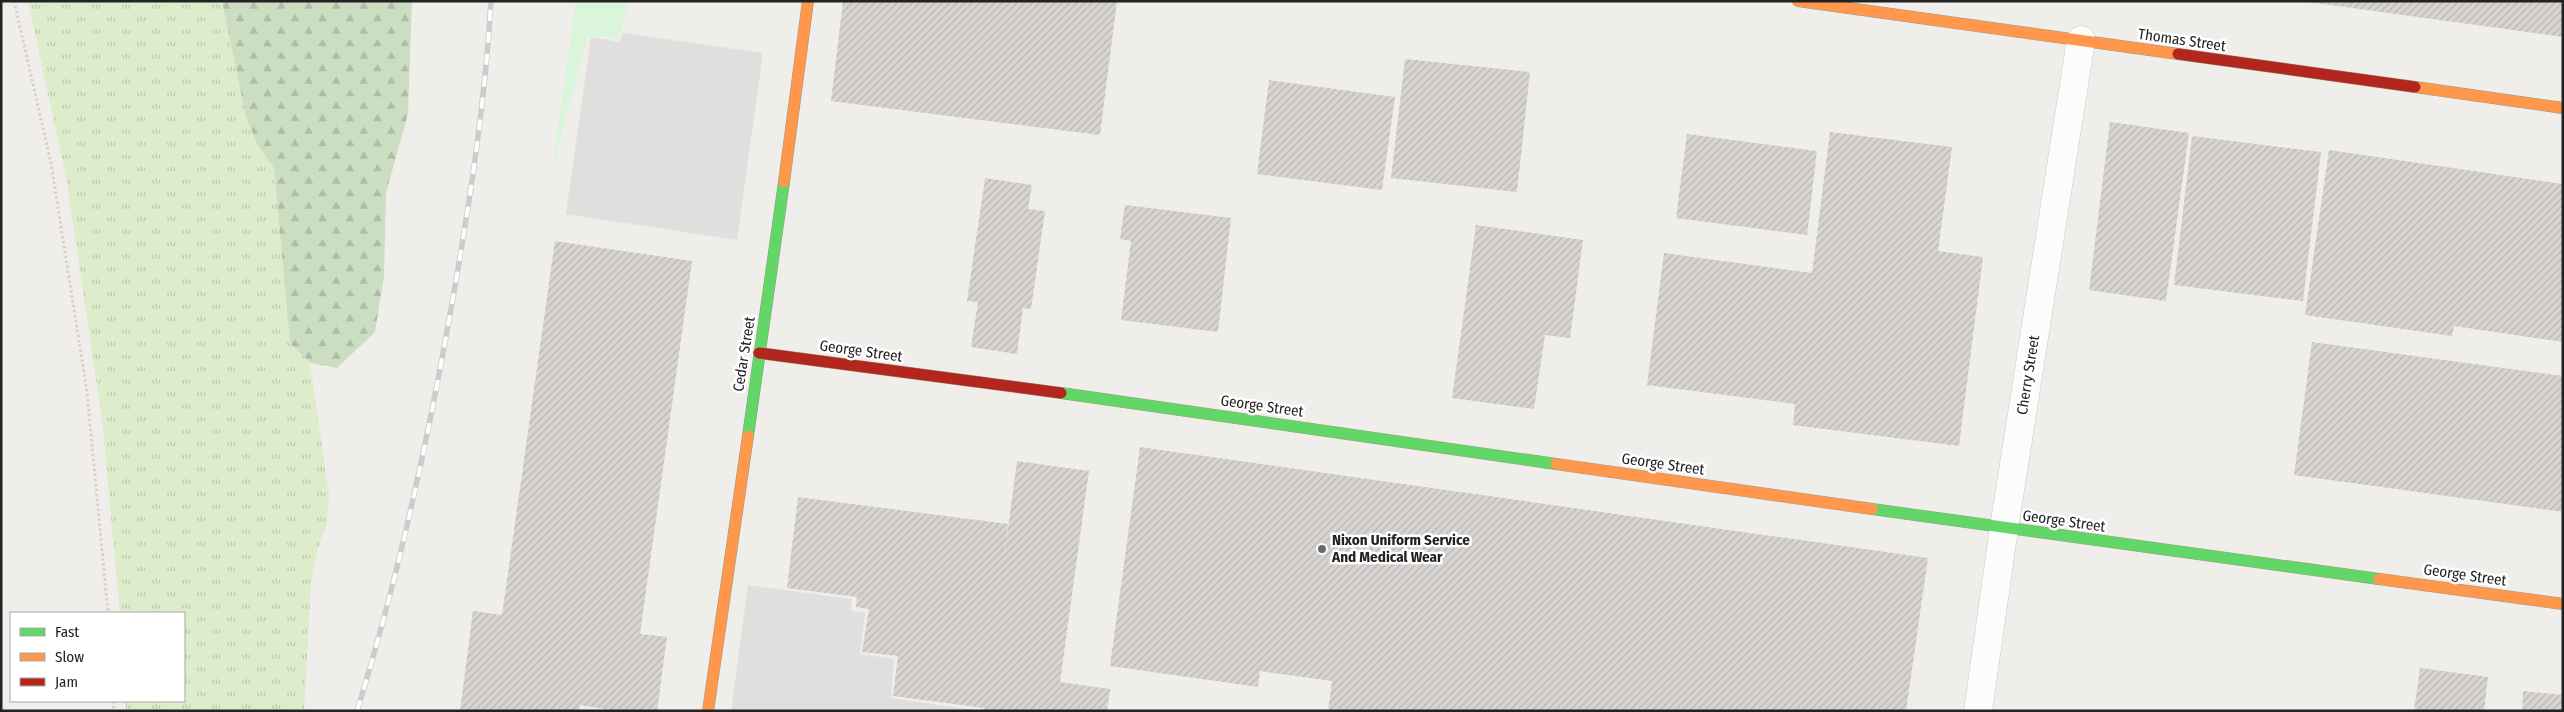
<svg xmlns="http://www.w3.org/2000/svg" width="2564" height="712" font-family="'Fira Sans Condensed',sans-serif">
  <defs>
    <pattern id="grass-tufts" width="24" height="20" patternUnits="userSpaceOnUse" patternTransform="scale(1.25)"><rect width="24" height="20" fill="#ddeccb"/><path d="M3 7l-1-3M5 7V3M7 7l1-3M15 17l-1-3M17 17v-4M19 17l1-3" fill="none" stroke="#bdcaae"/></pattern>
    <pattern id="forest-firs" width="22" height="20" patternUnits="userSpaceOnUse" patternTransform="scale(1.25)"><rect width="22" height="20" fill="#cbdec1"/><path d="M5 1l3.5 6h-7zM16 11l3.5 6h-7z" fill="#aebea6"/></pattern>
    <pattern id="building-hatch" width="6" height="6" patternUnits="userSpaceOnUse" patternTransform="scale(1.25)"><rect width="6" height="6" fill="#d7d4d2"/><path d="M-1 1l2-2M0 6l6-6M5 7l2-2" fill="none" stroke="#b8b6b4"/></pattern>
  </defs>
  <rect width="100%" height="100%" fill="#f0eeeb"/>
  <path fill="url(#grass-tufts)" d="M28 1H222L246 117 257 144 274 168 290 343 310 363 329 495 327 523 317 552 311 582 304 711H126L125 701H184V613H120L102 419 66 177Z"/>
  <path fill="url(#forest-firs)" d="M222 1H412L408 114 386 193 384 276 375 332 337 368 310 363 290 343 274 168 257 144 246 117Z"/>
  <path fill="#daf5da" d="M576 1H628L619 39 588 35 551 175Z"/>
  <path fill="#e0dfde" d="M623 33 763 53 737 240 566 214 591 37 620 42Z
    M748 585 852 599 851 611 865 612 860 654 894 659 891 698 981 711H731Z"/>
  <path fill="url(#building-hatch)" d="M843 1H1117L1100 135 831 101Z
    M2308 1H2563V37L2308 2Z
    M1405 59 1530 72 1517 192 1391 178Z
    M1269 80 1395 97 1382 190 1257 174Z
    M2110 122 2189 133 2166 301 2089 290Z
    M1830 132 1952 147 1938 251 1983 257 1959 446 1793 425 1795 404 1647 385 1664 253 1812 273Z
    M1687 134 1817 151 1807 235 1676 218Z
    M2192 136 2321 152 2303 301 2174 285Z
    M2329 150 2563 184V342L2454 326 2452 336 2305 315Z
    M985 178 1032 185 1028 209 1045 211 1031 309 1023 308 1017 354 971 347 978 302 967 301Z
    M1125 205 1231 218 1218 332 1121 320 1131 241 1120 239Z
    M1476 225 1583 240 1570 338 1545 335 1534 409 1452 398Z
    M555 241 692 261 640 634 667 637 657 711H618L580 705 579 711H460L473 611 502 615Z
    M2312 342 2563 376V512L2294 475Z
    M1140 447 1928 558 1906 711H1328L1332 681 1260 671 1258 687 1110 666Z
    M1017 461 1089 471 1060 682 1110 689 1107 711H984V708L893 696 898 656 862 652 869 609 856 607 857 597 787 588 798 497 1008 524 1003 566Z
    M2420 668 2488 677 2484 711H2414Z
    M2523 691 2563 695V711H2522Z"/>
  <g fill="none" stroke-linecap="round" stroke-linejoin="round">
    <defs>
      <path id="street" d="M1978 711 2004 528 2081 40"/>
      <path id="fast" d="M1061 393 1556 464
        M748 436 784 182
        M1872 509 2379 579"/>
      <path id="slow" d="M1798 1 2178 54
        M2415 87 2563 108
        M784 182 808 1
        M1556 464 1872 509
        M2379 579 2563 604
        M708 711 748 436"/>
      <path id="jam" d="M2178 54 2415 87
        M759 353 1061 393"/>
    </defs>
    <use href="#street" stroke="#c9c8c7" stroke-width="29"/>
    <use href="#fast" stroke="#999a82" stroke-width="12"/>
    <use href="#slow" stroke="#999a82" stroke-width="12"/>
    <use href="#jam" stroke="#999a82" stroke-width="12"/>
    <path stroke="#dccecd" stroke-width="3" stroke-dasharray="2.5 2.5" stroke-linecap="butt" d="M14 1 51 163 87 392 108 613
      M113 701 114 711"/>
    <use href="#street" stroke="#fdfcfc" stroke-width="28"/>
    <use href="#fast" stroke="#63d668" stroke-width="11"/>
    <use href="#slow" stroke="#ff974d" stroke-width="11"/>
    <use href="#jam" stroke="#b3261e" stroke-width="11"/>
    <defs>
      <path id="rail" d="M357 711C398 579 427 445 451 309 469 207 485 105 491 1"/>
    </defs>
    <use href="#rail" stroke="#ccc" stroke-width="5.5"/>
    <use href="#rail" stroke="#fff" stroke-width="4" stroke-dasharray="11" stroke-linecap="butt"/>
  </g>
  <circle fill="#6a6968" stroke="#fff" stroke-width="2" cx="1322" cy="549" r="5"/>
  <g text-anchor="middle" stroke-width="5" stroke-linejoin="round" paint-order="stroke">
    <g font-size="15" fill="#222" stroke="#fff">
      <text transform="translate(2182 40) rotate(8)" y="5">Thomas Street</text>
      <text transform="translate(861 351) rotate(8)" y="5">George Street</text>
      <text transform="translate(744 354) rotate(-81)" y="5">Cedar Street</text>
      <text transform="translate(2028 375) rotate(-81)" y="5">Cherry Street</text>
      <text transform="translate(1262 406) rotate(8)" y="5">George Street</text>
      <text transform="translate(1663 464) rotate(8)" y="5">George Street</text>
      <text transform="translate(2064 521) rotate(8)" y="5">George Street</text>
      <text transform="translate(2465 575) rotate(8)" y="5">George Street</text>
    </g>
    <g font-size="15" font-weight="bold" fill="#222" stroke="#fff" text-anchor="start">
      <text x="1332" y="545">Nixon Uniform Service<tspan x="1332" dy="17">And Medical Wear</tspan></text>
    </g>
  </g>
  <rect width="2564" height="712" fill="none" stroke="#222222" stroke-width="5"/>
  <rect x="10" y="612" width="175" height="90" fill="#ffffff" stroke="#a7a7a7"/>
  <rect x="20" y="628" width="25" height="8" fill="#63d668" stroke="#a7a7a7"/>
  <text x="55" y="637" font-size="15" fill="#222222">Fast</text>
  <rect x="20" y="653" width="25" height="8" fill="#ff974d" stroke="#a7a7a7"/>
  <text x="55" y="662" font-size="15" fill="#222222">Slow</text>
  <rect x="20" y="678" width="25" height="8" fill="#b3261e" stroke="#a7a7a7"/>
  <text x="55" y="687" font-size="15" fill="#222222">Jam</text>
</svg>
